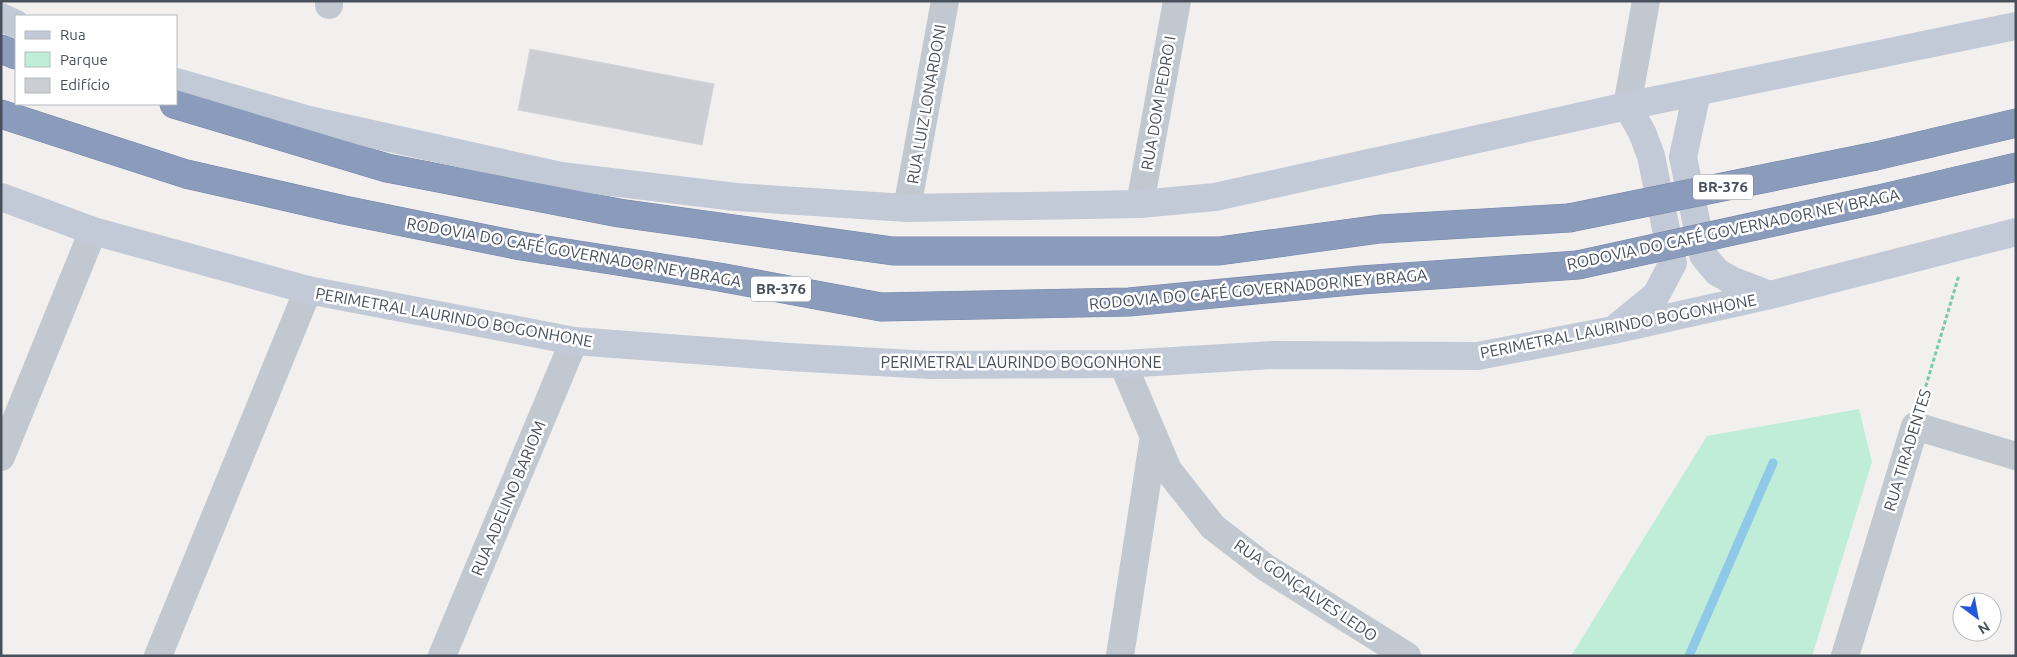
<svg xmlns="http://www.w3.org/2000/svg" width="2017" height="657" font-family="Ubuntu,sans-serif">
  <rect width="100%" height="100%" fill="#f2f0ef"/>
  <path fill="#c0edd8" d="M1859 409 1872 462 1812 656H1571L1707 436Z"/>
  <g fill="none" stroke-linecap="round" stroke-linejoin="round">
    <path stroke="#8fc9e8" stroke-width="9" d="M1689 656 1773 463"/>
  </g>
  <path fill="#ccced4" stroke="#d4d5da" d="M530 49 714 84 702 145 518 110Z"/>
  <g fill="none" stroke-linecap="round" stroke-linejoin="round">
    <defs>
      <path id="highway" d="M1 49 16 55
        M174 104 387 168 619 213 893 251H1219L1380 229 1569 218
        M1 114 186 174 344 210 521 246 719 277 881 307 1129 302 1361 280 1578 265
        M1876 156 2016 123
        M1879 199 2016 167"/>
    </defs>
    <use href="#highway" stroke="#7586a7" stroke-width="29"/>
    <path stroke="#7ac9ad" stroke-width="3" stroke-dasharray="4 2.5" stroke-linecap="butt" d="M1922 399 1959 275"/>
    <path stroke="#c1c8d0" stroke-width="28" d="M329 5V1
      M1627 106 1646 1
      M1140 204 1177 1
      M907 208 945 1
      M1123 364 1168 470 1213 527 1265 567 1407 656
      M1 457 93 231
      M158 656 308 290
      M442 656 574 341
      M1120 656 1154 436
      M1845 656 1915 426 2016 456"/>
    <path stroke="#c3cad7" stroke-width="28" d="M1 17 16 24
      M176 82 309 120 561 176 736 197 907 208 1140 204 1215 197 1627 106 2016 26
      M1697 92 1683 157 1703 255 1717 272 1731 280 1770 295
      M1 197 93 231 308 290 574 341 789 357 930 365 1123 364 1273 355 1478 356 1613 330 1770 295 2016 232
      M1618 326 1656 295 1673 263 1651 156 1642 132 1627 106"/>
    <use href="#highway" stroke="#8a9bbc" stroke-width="28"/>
    <defs>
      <path id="highway-bridge" d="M1569 218 1876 156
        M1578 265 1879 199"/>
    </defs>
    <use href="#highway-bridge" stroke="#7586a7" stroke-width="29" stroke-linecap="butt"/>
    <use href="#highway-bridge" stroke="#8a9bbc" stroke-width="28"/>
  </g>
  <g text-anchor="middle" stroke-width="5" stroke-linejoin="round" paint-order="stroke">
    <g fill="#fff" stroke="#7f848d" stroke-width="1">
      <rect x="1693" y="174.5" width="60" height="25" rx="4"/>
      <rect x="751" y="276.5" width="60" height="25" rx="4"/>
    </g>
    <g font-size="15" font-weight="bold" fill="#48505c">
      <text x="1723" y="192">BR-376</text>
      <text x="781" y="294">BR-376</text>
    </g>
    <g font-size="16" fill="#48505c" stroke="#fff">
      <text transform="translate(1158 103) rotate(-80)" y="6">RUA DOM PEDRO I</text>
      <text transform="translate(926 104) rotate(-80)" y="6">RUA LUIZ LONARDONI</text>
      <text transform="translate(1733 229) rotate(-12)" y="6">RODOVIA DO CAFÉ GOVERNADOR NEY BRAGA</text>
      <text transform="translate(574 252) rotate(10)" y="6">RODOVIA DO CAFÉ GOVERNADOR NEY BRAGA</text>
      <text transform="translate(1258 289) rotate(-5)" y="6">RODOVIA DO CAFÉ GOVERNADOR NEY BRAGA</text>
      <text transform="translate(454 317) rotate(10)" y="6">PERIMETRAL LAURINDO BOGONHONE</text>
      <text transform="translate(1618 326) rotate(-11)" y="6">PERIMETRAL LAURINDO BOGONHONE</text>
      <text x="1021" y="368">PERIMETRAL LAURINDO BOGONHONE</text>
      <text transform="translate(1907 450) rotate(-73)" y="6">RUA TIRADENTES</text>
      <text transform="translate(508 498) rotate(-67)" y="6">RUA ADELINO BARIOM</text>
      <text transform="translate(1306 590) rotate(34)" y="6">RUA GONÇALVES LEDO</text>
    </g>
  </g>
  <rect width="2017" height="657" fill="none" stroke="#48505c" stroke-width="5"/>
  <rect x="15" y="15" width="162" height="90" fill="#ffffff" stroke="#b6b9be"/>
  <rect x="25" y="31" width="25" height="8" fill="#c3cad7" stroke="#b6b9be"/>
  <text x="60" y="40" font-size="15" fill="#48505c">Rua</text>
  <rect x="25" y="52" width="25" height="15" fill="#c0edd8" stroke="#b6b9be"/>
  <text x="60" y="65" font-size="15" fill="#48505c">Parque</text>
  <rect x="25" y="78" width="25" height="15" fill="#ccced4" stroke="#b6b9be"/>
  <text x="60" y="90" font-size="15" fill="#48505c">Edifício</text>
  <g transform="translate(1977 617) rotate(148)"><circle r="24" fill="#ffffff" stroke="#b6b9be"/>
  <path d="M0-4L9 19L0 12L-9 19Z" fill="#2258d9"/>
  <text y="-8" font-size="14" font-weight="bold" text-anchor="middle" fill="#48505c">N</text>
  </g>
</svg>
